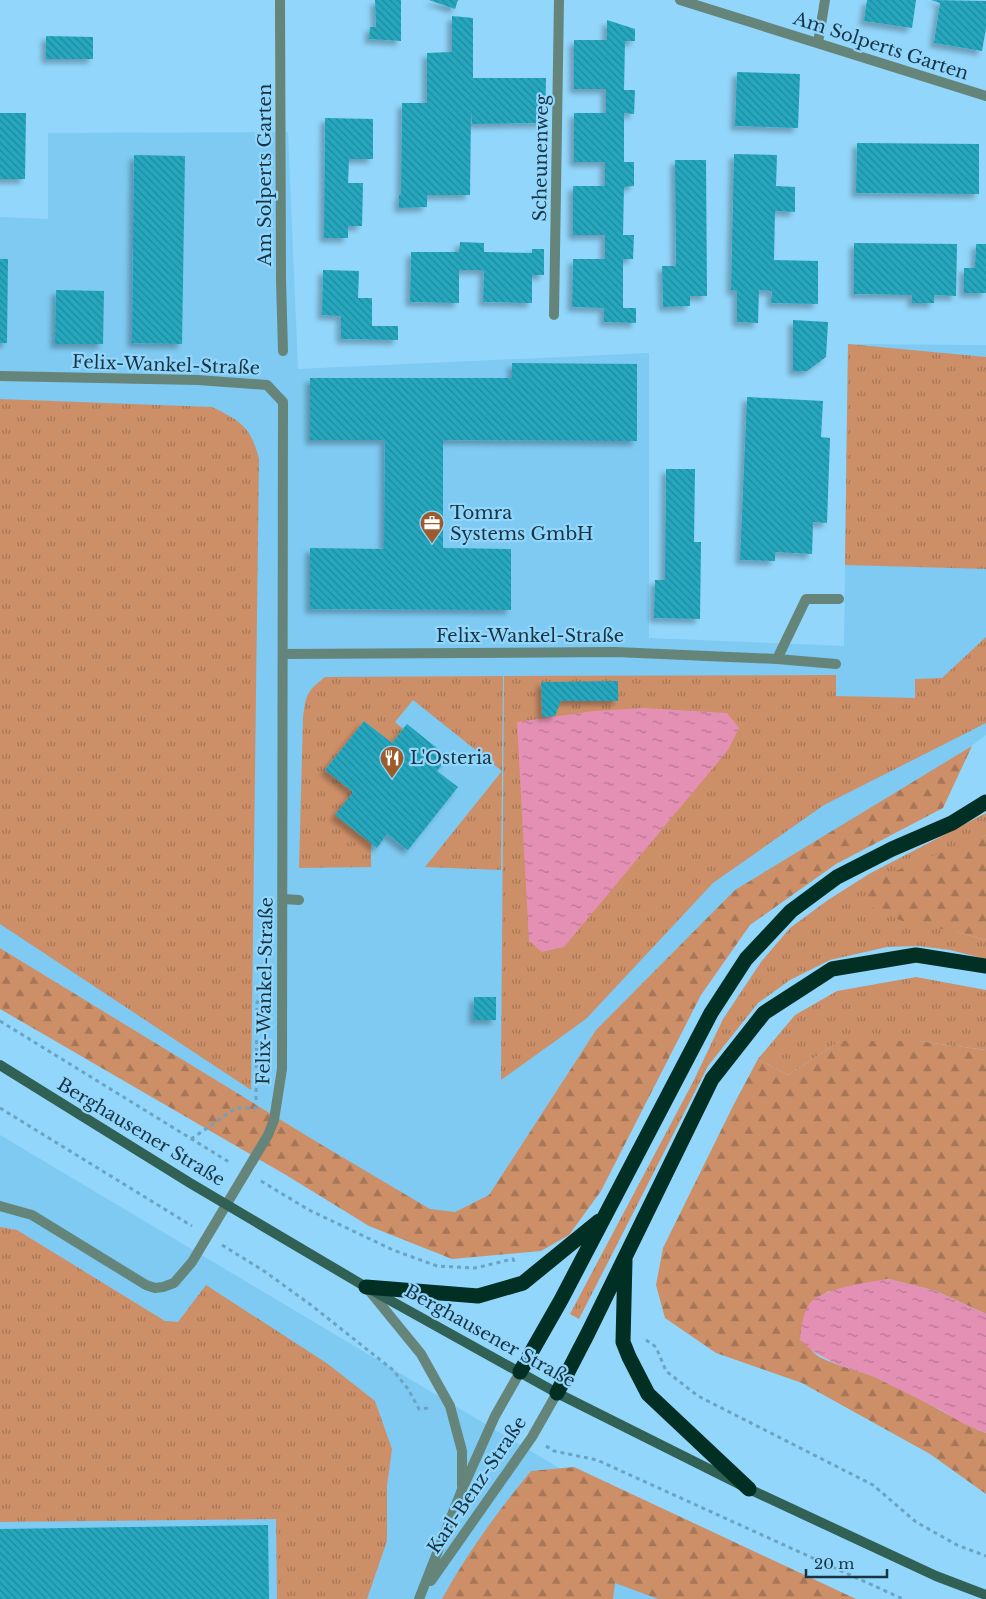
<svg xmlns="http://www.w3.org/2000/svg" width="986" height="1599" font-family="'Libre Baskerville',serif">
  <defs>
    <pattern id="grass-tufts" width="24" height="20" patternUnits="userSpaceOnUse" patternTransform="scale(1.25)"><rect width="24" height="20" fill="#cd8f68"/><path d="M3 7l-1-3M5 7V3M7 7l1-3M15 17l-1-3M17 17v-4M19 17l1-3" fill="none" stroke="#a57657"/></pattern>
    <pattern id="forest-firs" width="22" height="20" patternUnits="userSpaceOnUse" patternTransform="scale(1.25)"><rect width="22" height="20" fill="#cd8f68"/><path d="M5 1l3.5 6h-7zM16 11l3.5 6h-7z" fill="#a57657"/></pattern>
    <pattern id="water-ripples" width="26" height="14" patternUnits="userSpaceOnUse" patternTransform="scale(1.25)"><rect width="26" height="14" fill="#e490b4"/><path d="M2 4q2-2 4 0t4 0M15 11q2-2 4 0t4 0" fill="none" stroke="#b87694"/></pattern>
    <pattern id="building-back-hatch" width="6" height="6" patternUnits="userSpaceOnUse" patternTransform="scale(1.25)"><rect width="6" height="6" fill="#25a7be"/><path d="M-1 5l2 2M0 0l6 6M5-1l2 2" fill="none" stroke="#1f899c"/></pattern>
    <filter id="shadow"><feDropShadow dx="-4.5" dy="4.5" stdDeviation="2.5" flood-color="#0004"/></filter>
  </defs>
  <rect width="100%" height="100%" fill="#92d6fb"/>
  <path fill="#7ecaf2" d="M288 132 298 369 649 353V638L844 646 848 344 986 345V735L596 1030 489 1195 455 1212 430 1210 322 1145 0 948V217L48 219V133Z
    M0 1135 695 1549 811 1599H0Z"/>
  <path fill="url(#grass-tufts)" d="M848 344 986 357V569L845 565Z
    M0 399 212 407C241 421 251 427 259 459L251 1090 0 924Z
    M986 637V723L824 805 713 883 586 1019 501 1080 504 676 836 675V696L915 698V679L942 678Z
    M503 676 501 870 425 867 502 771 413 700 395 722 403 729 392 743 364 721 325 770 353 792 336 815 371 843V867L299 868 303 718C306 695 306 692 325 677Z
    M986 813V835L948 852 956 932 986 940V959L950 950 918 946 887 947 830 960 790 980 758 1003 708 1066 579 1319 570 1314 693 1082 723 1019 761 962 790 928 828 900 869 874Z
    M916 977 986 990V1050L918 1041H840L788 1075 758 1059 795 1015 837 991Z
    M0 1227 17 1230 165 1321 178 1322 206 1285 328 1364 375 1401 392 1449 387 1486V1541L367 1599H277L276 1519 0 1522Z"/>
  <path fill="url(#forest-firs)" d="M972 746 943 808 836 864 750 925 701 995 601 1191 569 1235 541 1251 452 1259 369 1226 286 1175 0 1009V948L322 1145 430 1209 455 1212 489 1195 596 1030 735 890Z
    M986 835V940L956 932 902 921 867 905 865 883Z
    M840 1041H918L986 1050V1314L936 1291 888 1279 827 1292 811 1303 802 1324C805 1332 808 1345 813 1352 822 1362 857 1370 870 1375 911 1390 946 1417 986 1433V1494L930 1454 802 1383 716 1353 665 1318 656 1285 663 1248 733 1106 758 1059 788 1075Z
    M574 1467 856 1599H658L615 1583 613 1599H442C467 1553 498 1511 531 1471Z"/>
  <path fill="url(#water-ripples)" d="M643 708 727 713 739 728 728 750 564 947 542 952 529 941 517 722 594 711Z
    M889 1279 936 1291 986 1314V1433L962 1423 939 1409 870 1375 838 1365 814 1352 800 1340C801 1329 803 1312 810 1303 823 1288 870 1282 889 1279Z"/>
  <path fill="url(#building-back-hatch)" filter="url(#shadow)" d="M375 0H401V41L369 39 370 27H376Z
    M429 0H458L455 9Z
    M867 0H916L912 28 864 21Z
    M931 0 986 1V28L982 51 934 43 940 3Z
    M452 16 473 18V78H546L545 123 472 124 471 111 470 195H427V207L399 208V195H401L402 103H427V53L452 52Z
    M607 20 635 29V41H625L624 90H635L634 114 624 113V162H634V186L624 187 623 235H634L633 259H623V308H636V323L604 322V308L572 307 573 259H605V235H573V186H605V162H574V113H606V89H574V40H607Z
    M46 36 93 37V59H46Z
    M737 72 800 74 798 128 735 126Z
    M0 113H26L25 179H0Z
    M325 118 373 119V159H349L348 183H363L362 226H348V238H324Z
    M857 143 979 144V194L856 193Z
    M734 154 777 155 776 186 795 187V212L775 211 774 260 818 261V304L771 303 772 291 759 290 758 323 737 322V291L731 290Z
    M134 155 185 156 182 344 132 343Z
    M675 160H706L707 296H690V306L663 307 662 266H676Z
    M460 242 484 243V252L532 253V249H544V275H532V303L483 302 484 271 478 270H459V303L410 302 411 252H459Z
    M854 243 957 244 956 296 934 295V303H912V295L854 294Z
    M976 244H986V293H964V268H975Z
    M0 259H8L7 343H0Z
    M323 270 359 271 358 298H372V326H398V340L341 339V316L322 315Z
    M56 290 104 291 103 344H55Z
    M793 320 828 322 826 357 807 371H793Z
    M512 363 637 364V441L443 440V548L511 549V610L310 609V548L384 549 385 440H310V378H512Z
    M747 397 823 401 821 437 830 438 827 523 813 522 812 554 775 552V561L740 560Z
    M666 469H695L694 542H701L700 619 654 618 655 580H665Z
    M618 681V701H561L555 716 542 717 541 682Z
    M364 721 392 743 407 724 448 757 437 771 458 787 408 850 387 834 377 848 335 815 353 792 325 770Z
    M474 997H496V1020H473Z
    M268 1525 269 1599H0V1529Z"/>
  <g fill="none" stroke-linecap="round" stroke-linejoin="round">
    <path stroke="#6ba3c1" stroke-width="3" stroke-dasharray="4 4" stroke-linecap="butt" d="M0 1021 229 1162
      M256 1100 257 1002H265
      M0 1108 192 1226
      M191 1139 236 1108H256V1107
      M261 1181 309 1210 393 1250 437 1266 475 1268 513 1259 515 1264
      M222 1245 264 1271 311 1305 393 1370 408 1389 419 1409 429 1408
      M646 1340 656 1347 666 1371 698 1396 873 1485 916 1522 957 1545 986 1556
      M546 1446 554 1451 597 1460 903 1599"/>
    <path stroke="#65847a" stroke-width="10" d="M554 315 559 0
      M836 664 777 659 806 599H839
      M283 899 299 900"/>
    <path stroke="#65847a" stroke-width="10" d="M280 0 281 280 283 351
      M680 0 986 96
      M818 43 825 0
      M0 376 198 380 267 385 283 402 282 1069 274 1120 268 1135 192 1262 174 1283 163 1287 155 1288 146 1285 32 1215 0 1206
      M283 654 616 652 777 659
      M368 1289 421 1354 450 1406 462 1451V1486
      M431 1581 532 1437 557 1393
      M419 1599 461 1492 495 1416 520 1372"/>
    <path stroke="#306154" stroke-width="10" d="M0 1065 190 1183 366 1287 557 1393 749 1489 936 1576 986 1595"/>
    <path stroke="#012f24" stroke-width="15" d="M625 1260 623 1342 629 1357 648 1394 749 1489
      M366 1287 478 1296 523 1283 599 1221
      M520 1372 561 1300 711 1013 746 959 791 911 837 877 892 849 952 823 986 802
      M557 1393 588 1333 712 1079 764 1013 832 969 916 955 986 966"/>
  </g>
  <defs>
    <symbol id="office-pin" viewBox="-11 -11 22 30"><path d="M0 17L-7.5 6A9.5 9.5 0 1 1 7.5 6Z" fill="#9d5a2a" stroke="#92d6fb"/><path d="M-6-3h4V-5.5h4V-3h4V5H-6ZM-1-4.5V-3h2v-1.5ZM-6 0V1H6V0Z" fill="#fff"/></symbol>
    <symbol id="restaurant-pin" viewBox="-11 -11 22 30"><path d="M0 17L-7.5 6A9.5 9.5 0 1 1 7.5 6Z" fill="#9d5a2a" stroke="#92d6fb"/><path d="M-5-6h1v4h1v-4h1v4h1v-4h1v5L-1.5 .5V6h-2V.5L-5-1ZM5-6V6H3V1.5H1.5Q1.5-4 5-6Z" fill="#fff"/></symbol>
  </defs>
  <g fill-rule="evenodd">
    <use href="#office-pin" x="418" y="509" width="28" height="38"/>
    <use href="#restaurant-pin" x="378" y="744" width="28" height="38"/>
  </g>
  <g text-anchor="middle" stroke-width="4.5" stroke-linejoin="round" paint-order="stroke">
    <g font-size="18" fill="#183443" stroke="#92d6fb">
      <text transform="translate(881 46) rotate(18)" y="6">Am Solperts Garten</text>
      <text transform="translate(541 158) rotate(-89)" y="6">Scheunenweg</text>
      <text transform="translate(265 175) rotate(-90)" y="6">Am Solperts Garten</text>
      <text transform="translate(166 365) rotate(2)" y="6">Felix-Wankel-Straße</text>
      <text x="530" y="642">Felix-Wankel-Straße</text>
      <text transform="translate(265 991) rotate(-89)" y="6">Felix-Wankel-Straße</text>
      <text transform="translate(141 1132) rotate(31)" y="6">Berghausener Straße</text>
      <text transform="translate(490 1336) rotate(29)" y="6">Berghausener Straße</text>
      <text transform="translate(477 1485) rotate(-56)" y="6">Karl-Benz-Straße</text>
    </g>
    <g font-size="18" fill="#183443" stroke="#92d6fb" text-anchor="start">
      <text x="450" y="519">Tomra<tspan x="450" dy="21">Systems GmbH</tspan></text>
      <text x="410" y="764">L'Osteria</text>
    </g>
  </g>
  <path d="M806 1569v8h81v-8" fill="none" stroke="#183443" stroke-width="2.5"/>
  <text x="814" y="1569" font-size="15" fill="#183443" stroke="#92d6fb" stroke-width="4" paint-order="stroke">20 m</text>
</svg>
